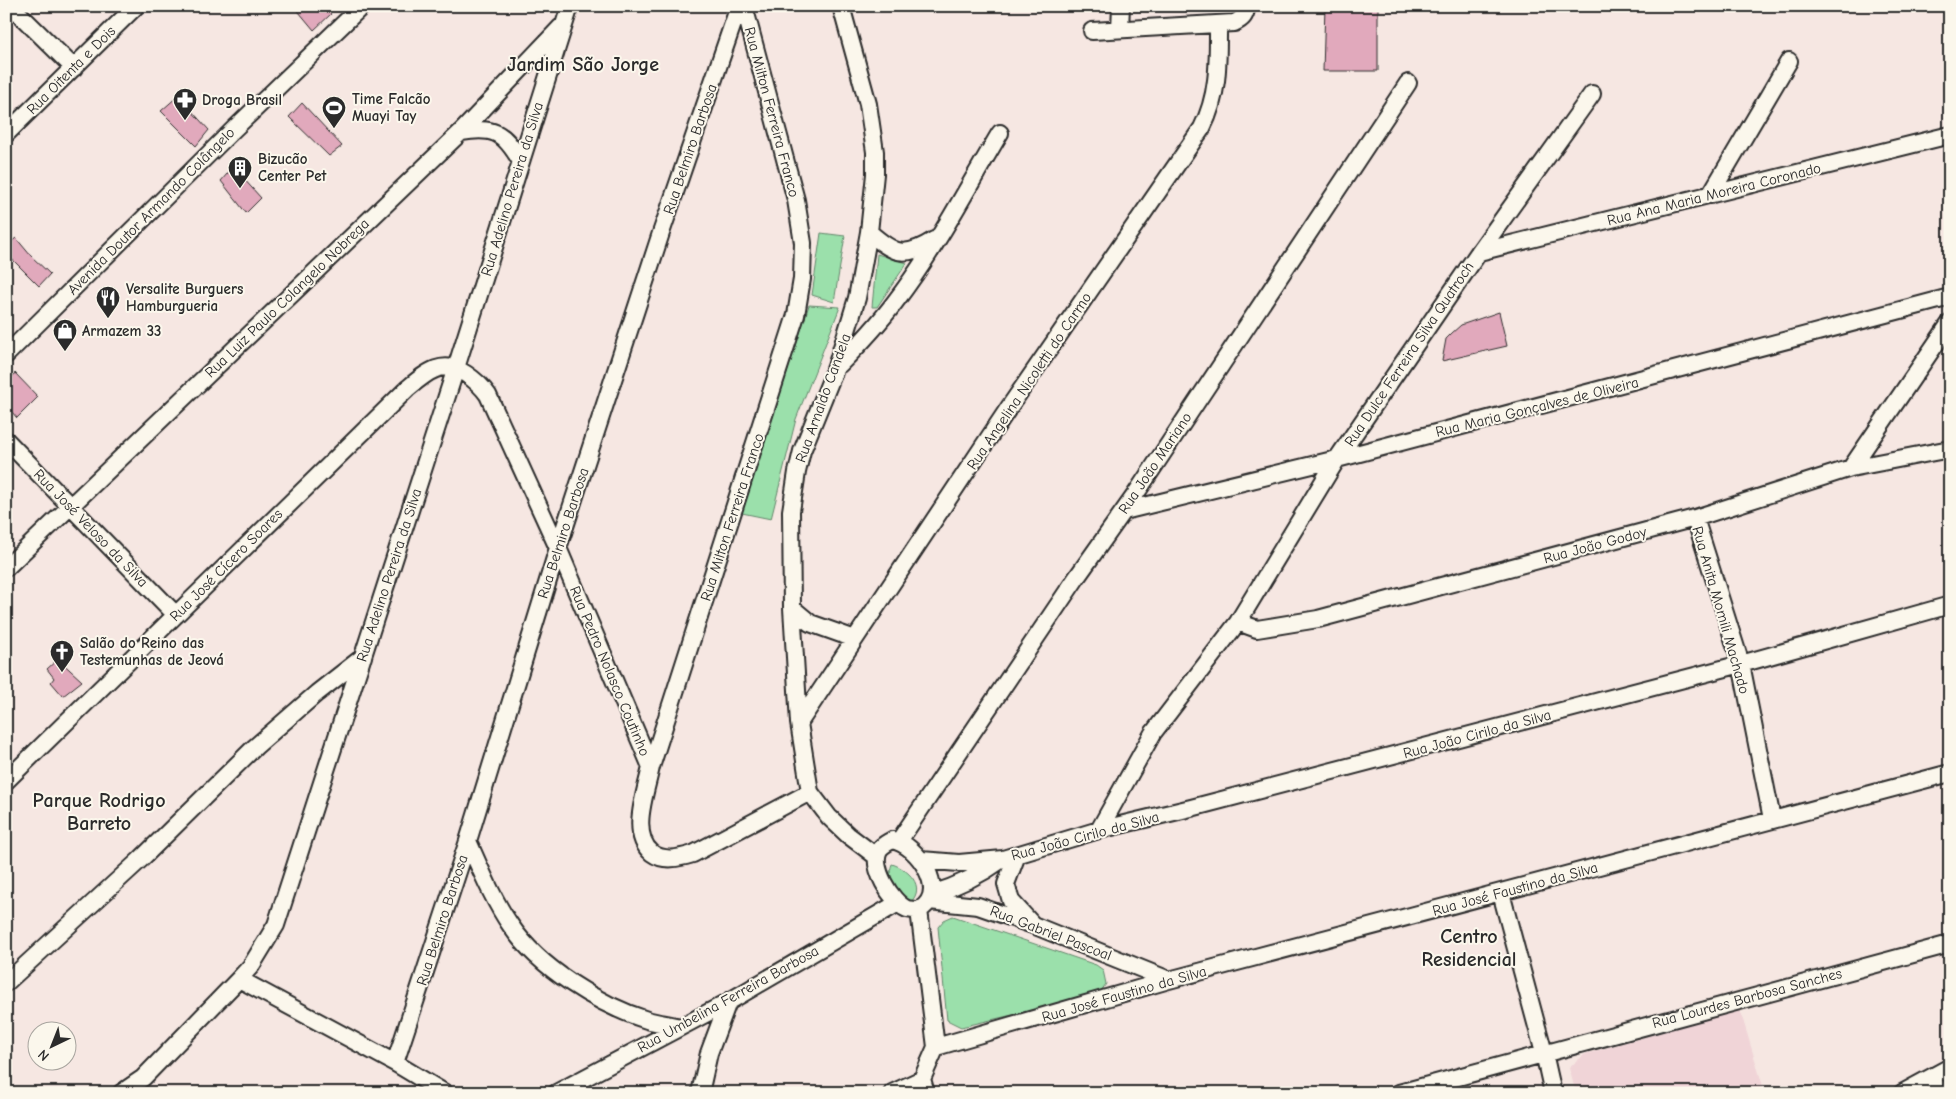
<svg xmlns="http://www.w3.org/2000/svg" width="1956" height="1099" font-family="'Comic Neue',sans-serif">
  <rect width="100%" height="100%" fill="#f6e7e2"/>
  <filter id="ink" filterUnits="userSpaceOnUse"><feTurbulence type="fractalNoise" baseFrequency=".02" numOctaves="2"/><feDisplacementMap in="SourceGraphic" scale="10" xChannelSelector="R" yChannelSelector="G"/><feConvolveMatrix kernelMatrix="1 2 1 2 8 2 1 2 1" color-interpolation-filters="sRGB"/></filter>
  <g filter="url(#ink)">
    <path fill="#f0d4d7" d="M1740 1010 1765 1093H1576L1569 1068 1585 1054Z"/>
    <path fill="#9be0ab" stroke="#63866b" d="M821 233 845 236 834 302 812 295Z
      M877 254 907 263 877 307H872Z
      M809 305 840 307 796 419 771 519 742 513Z
      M892 864C908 869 926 886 911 902 899 892 885 882 892 864Z
      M953 916 1096 965 1103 970 1106 984 1101 991 1089 997 961 1027 947 1020 938 927 944 920Z"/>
    <path fill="#e1a9bc" stroke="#2b2b2b" d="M294 6H323L331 14 314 30Z
      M1325 6H1378V71H1323Z
      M178 96 209 130 196 146 161 111Z
      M302 103 342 146 329 156 289 117Z
      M233 167 261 198 246 213 221 181Z
      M16 238 31 256 50 274 39 286 6 253V246Z
      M1499 312 1507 346 1442 361 1446 339 1452 333 1461 325Z
      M15 373 38 397 17 418 6 405V385Z
      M58 659 82 681 63 696 51 682 54 678 47 669Z"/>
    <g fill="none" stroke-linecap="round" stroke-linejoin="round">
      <defs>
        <path id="minor" d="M11 6 74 68
          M744 6 796 200 803 243 802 279 796 315 651 767C646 792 629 834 652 853 664 862 679 858 693 854L810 792
          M841 6 868 104 875 152V174L869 232 857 298 836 367 802 451 797 472 791 511 792 608 799 723 810 792 829 817 848 835 877 857
          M1120 29 1121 6
          M1092 31 1234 23C1243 19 1245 16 1247 6
          M461 132C493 127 503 131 520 160
          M6 134 136 6
          M1710 195 1789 61
          M869 232C894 254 904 259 934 240
          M1479 252 1950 135
          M6 355 234 129 362 6
          M839 365C859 345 878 325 895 302 935 250 966 190 1000 133
          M6 440 176 615
          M1851 468 1950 323
          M1124 511 1337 459 1950 297
          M1695 518 1741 664 1772 819
          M6 568 461 132 561 27
          M792 608 810 623 855 639
          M1238 622 1257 629 1318 619 1695 518 1851 468 1950 449
          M799 723 1010 406 1202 128C1219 95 1218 61 1218 25
          M6 781 407 389C426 373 442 358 466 374 475 380 481 385 488 395L558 548 651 767
          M1099 830 1153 733 1238 622 1337 459 1479 252 1592 94
          M892 840C918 844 950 893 919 910 915 910 911 910 907 909 891 902 870 866 879 850 882 845 887 843 892 840Z
          M468 841C481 870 493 900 511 926 539 968 599 1005 647 1020 657 1023 669 1024 680 1027
          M899 841 1077 577 1135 495 1408 83
          M1017 855 1006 884 1011 901 1031 923
          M921 860 959 863 1003 859 1099 830 1191 808 1741 664 1950 605
          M1501 893 1544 1053 1553 1093
          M932 894C958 886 979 876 1001 860
          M929 901 978 906 1033 925 1169 980
          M919 910 936 1047 922 1079 926 1093
          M239 979 395 1063 445 1093
          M6 983 141 859 255 747 317 693 363 657
          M936 1047 1169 980 1950 773
          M395 1063 468 841 558 548 661 233 739 6
          M1932 1077 1940 1093
          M121 1093 143 1078 239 979 251 966 276 925 456 368 570 6
          M556 1093 728 1002 898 903
          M700 1093 709 1053 728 1002
          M892 1093 922 1079
          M1399 1093 1950 944
          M1902 1093 1950 1067"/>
      </defs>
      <use href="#minor" stroke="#2b2b2b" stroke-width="20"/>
      <use href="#minor" stroke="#fbf7ec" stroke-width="16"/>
    </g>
  </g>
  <defs>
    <symbol id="pharmacy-pin" viewBox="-11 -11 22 30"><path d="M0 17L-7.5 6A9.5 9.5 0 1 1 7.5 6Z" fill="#2b2b2b" stroke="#fbf7ec"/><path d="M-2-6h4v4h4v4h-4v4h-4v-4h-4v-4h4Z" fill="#fff"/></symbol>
    <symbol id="stadium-pin" viewBox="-11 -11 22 30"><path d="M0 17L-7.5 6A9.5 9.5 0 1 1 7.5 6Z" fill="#2b2b2b" stroke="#fbf7ec"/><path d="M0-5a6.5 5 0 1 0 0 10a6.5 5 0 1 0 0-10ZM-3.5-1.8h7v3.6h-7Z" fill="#fff"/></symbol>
    <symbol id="building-pin" viewBox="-11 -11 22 30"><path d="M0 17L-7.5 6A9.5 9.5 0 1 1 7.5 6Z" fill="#2b2b2b" stroke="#fbf7ec"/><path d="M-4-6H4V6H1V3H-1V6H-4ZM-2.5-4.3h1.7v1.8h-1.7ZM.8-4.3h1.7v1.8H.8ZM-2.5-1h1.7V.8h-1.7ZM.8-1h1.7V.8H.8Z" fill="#fff"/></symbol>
    <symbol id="restaurant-pin" viewBox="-11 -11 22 30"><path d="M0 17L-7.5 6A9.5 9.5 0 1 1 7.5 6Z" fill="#2b2b2b" stroke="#fbf7ec"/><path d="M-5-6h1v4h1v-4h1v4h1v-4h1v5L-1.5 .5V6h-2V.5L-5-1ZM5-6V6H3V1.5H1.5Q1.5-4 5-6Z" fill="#fff"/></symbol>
    <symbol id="shop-pin" viewBox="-11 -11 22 30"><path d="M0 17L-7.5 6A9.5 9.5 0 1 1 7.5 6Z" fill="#2b2b2b" stroke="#fbf7ec"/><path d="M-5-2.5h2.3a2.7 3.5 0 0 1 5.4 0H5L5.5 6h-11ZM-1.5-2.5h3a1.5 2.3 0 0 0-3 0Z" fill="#fff"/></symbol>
    <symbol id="church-pin" viewBox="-11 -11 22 30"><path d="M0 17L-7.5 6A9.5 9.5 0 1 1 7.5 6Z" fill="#2b2b2b" stroke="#fbf7ec"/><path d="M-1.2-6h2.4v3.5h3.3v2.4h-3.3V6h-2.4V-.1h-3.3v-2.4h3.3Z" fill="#fff"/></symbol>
  </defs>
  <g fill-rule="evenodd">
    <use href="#pharmacy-pin" x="171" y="86" width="28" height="38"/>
    <use href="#stadium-pin" x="320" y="94" width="28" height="38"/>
    <use href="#building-pin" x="226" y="154" width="28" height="38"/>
    <use href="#restaurant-pin" x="94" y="284" width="28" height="38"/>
    <use href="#shop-pin" x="51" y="317" width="28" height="38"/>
    <use href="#church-pin" x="48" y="638" width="28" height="38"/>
  </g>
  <g text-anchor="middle" stroke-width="4" stroke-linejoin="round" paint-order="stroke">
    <g font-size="15" fill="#2b2b2b" stroke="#fbf7ec">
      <text transform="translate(71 70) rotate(-45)" y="5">Rua Oitenta e Dois</text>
      <text transform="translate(772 112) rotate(75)" y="5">Rua Milton Ferreira Franco</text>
      <text transform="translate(690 149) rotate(-71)" y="5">Rua Belmiro Barbosa</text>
      <text transform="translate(512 189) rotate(-73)" y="5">Rua Adelino Pereira da Silva</text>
      <text transform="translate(1714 194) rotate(-14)" y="5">Rua Ana Maria Moreira Coronado</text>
      <text transform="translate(151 211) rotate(-45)" y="5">Avenida Doutor Armando Colângelo</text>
      <text transform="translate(287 298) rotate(-44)" y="5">Rua Luiz Paulo Colangelo Nobrega</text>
      <text transform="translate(1409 354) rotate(-56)" y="5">Rua Dulce Ferreira Silva Quatroch</text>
      <text transform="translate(1029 381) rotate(-56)" y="5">Rua Angelina Nicoletti do Carmo</text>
      <text transform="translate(823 398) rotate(-70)" y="5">Rua Arnaldo Candela</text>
      <text transform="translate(1537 407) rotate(-14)" y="5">Rua Maria Gonçalves de Oliveira</text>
      <text transform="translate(1155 463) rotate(-56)" y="5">Rua João Mariano</text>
      <text transform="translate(732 517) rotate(-72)" y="5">Rua Milton Ferreira Franco</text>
      <text transform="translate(91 528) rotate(46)" y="5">Rua José Veloso da Silva</text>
      <text transform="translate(563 533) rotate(-72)" y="5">Rua Belmiro Barbosa</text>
      <text transform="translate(1595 545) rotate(-15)" y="5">Rua João Godoy</text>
      <text transform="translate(226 565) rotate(-45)" y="5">Rua José Cícero Soares</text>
      <text transform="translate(389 575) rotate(-72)" y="5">Rua Adelino Pereira da Silva</text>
      <text transform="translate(1721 610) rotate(74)" y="5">Rua Anita Momili Machado</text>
      <text transform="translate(610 671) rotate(67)" y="5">Rua Pedro Nolasco Coutinho</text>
      <text transform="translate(1477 734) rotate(-15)" y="5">Rua João Cirilo da Silva</text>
      <text transform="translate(1085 836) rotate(-15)" y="5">Rua João Cirilo da Silva</text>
      <text transform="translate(1515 889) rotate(-15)" y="5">Rua José Faustino da Silva</text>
      <text transform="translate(442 920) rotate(-72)" y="5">Rua Belmiro Barbosa</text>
      <text transform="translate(1051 933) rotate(21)" y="5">Rua Gabriel Pascoal</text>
      <text transform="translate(1124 994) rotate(-16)" y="5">Rua José Faustino da Silva</text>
      <text transform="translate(1747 998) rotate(-15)" y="5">Rua Lourdes Barbosa Sanches</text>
      <text transform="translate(728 999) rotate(-29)" y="5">Rua Umbelina Ferreira Barbosa</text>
    </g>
    <g font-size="15" font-weight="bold" fill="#2b2b2b" stroke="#fbf7ec" text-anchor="start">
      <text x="352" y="104">Time Falcão<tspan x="352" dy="17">Muayi Tay</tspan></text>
      <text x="202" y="105">Droga Brasil</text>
      <text x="258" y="164">Bizucão<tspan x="258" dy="17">Center Pet</tspan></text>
      <text x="126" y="294">Versalite Burguers<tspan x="126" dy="17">Hamburgueria</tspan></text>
      <text x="82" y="336">Armazem 33</text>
      <text x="80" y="648">Salão do Reino das<tspan x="80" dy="17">Testemunhas de Jeová</tspan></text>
    </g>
    <g font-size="20" font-weight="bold" fill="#2b2b2b" stroke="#fbf7ec">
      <text x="583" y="71">Jardim São Jorge</text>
      <text x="99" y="807">Parque Rodrigo<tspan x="99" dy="23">Barreto</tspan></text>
      <text x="1469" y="943">Centro<tspan x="1469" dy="23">Residencial</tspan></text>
    </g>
  </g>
  <rect width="1956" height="1099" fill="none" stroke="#fbf7ec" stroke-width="25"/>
  <rect x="12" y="12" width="1931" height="1074" fill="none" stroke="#2b2b2b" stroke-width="2" filter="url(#ink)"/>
  <g transform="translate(52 1046) rotate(223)"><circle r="24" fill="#fbf7ec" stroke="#a8a59f"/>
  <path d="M0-4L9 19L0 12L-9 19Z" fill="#2b2b2b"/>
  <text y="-8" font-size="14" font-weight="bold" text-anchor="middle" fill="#2b2b2b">N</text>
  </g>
</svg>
